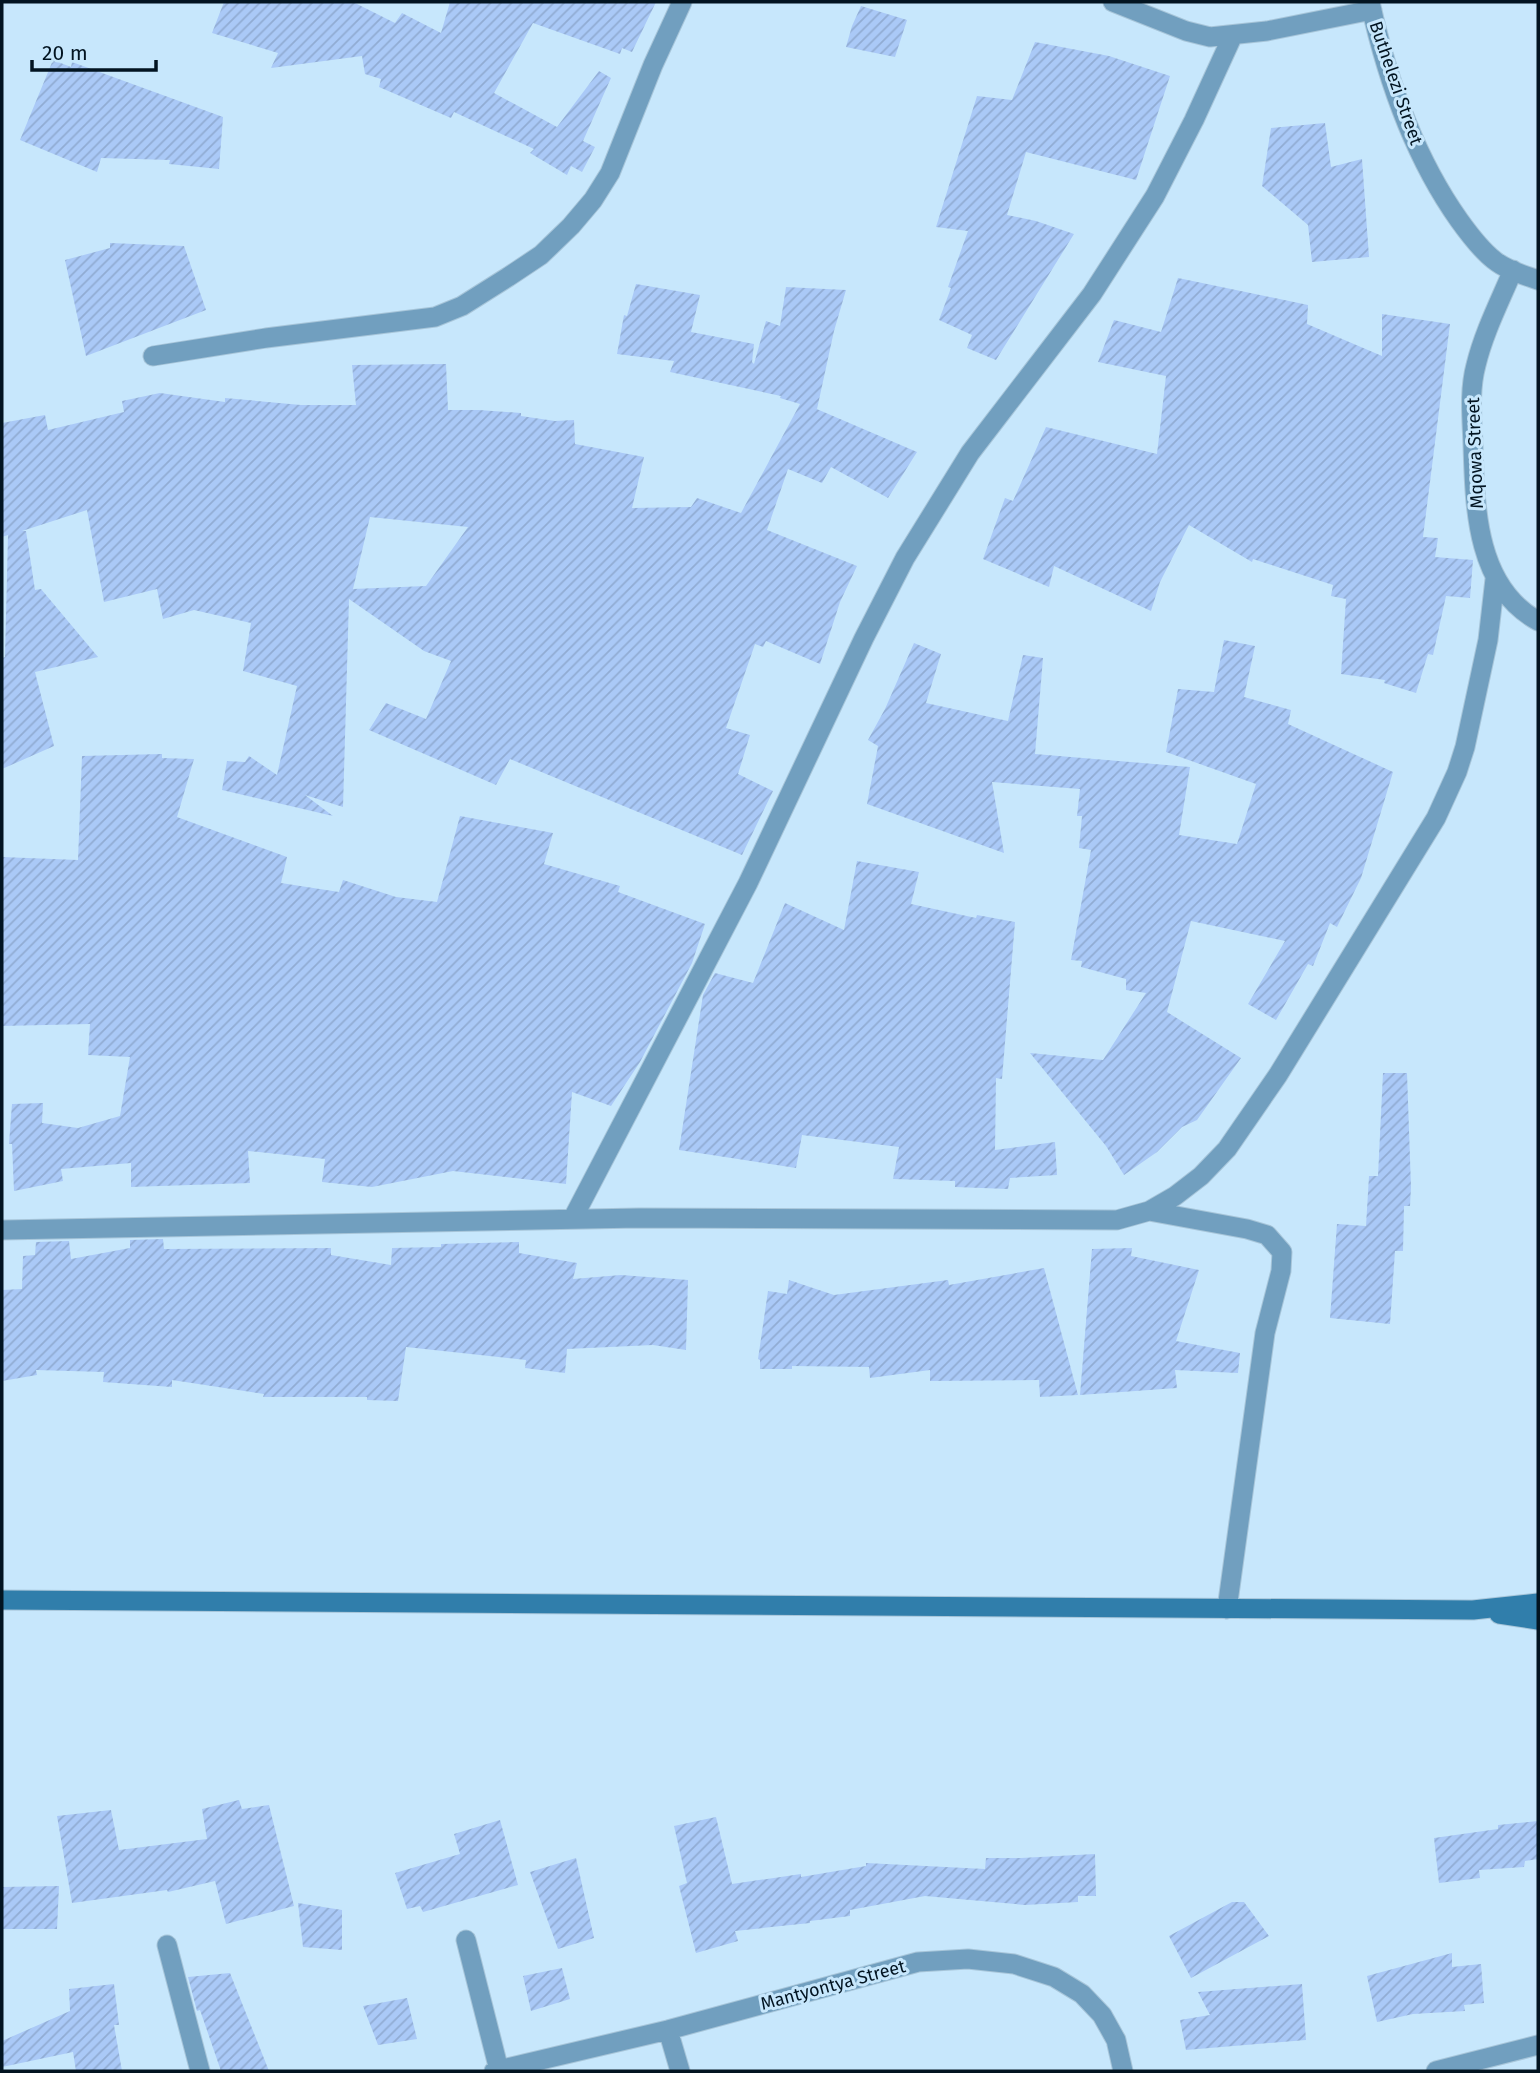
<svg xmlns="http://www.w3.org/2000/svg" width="1540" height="2073" font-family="'Fira Sans',sans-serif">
  <defs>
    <pattern id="building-hatch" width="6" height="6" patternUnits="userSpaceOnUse" patternTransform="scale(1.75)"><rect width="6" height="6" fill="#aac9f7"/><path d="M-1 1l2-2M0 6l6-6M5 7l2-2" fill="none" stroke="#91acd3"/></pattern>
  </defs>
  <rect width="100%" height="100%" fill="#c7e7fc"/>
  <path fill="url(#building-hatch)" fill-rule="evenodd" d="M224 2H353L395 23 402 13 441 33 450 2H656L632 52 622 48 620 54 533 23 494 93 557 127 599 71 611 78 583 141 595 147 582 172 571 166 567 175 530 153 534 149 454 112 451 118 379 87 381 79 365 74 362 56 271 68 278 53 212 33Z
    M861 6 907 20 895 57 846 47 852 26Z
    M1035 42 1109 56 1170 76 1136 180 1026 152 1007 215 1036 221 1074 234 996 360 967 348 972 335 939 320 951 288 948 287 968 231 936 227 977 96 1012 100Z
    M53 60 71 67 72 62 223 117 219 169 169 164 170 160 101 158 97 172 20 140Z
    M1325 123 1331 167 1362 159 1369 257 1312 262 1308 225 1262 186 1271 128Z
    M110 243 184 246 206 310 86 356 65 260 110 248Z
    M1178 278 1308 305 1307 324 1382 356V314L1450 324 1423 537 1438 538 1435 557 1473 560 1470 598 1446 596 1433 655 1428 654 1416 693 1384 683 1385 680 1341 674 1346 599 1331 596 1333 585 1253 559 1252 562 1189 525 1160 582 1151 611 1054 566 1049 587 983 559 1005 498 1013 501 1046 427 1157 454 1166 376 1098 362 1114 320 1161 332Z
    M636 284 700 295 691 332 754 344 752 362 754 364 766 321 780 326 786 287 846 290 834 331 817 409 812 407 917 452 888 498 831 467 822 483 788 469 767 530 857 566 840 602 820 664 766 641 763 647 755 644 726 728 750 735 738 774 773 791 742 855 510 759 496 785 369 730 386 703 426 719 451 661 424 651 349 599 343 807 305 795 333 816 222 790 227 761 245 762 249 756 277 775 297 686 243 671 251 623 194 610 163 619 157 589 104 602 87 510 22 531H26L35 590 41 589 98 657 35 672 54 746 2 769V658L5 657 8 535 2 537V423L45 415 48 430 124 412 122 401 160 393 225 402V398L301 405H356L352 365 446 364 448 410H479L521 413V416L555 421 574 420 575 444 644 457 632 508 691 507 697 498 741 513 800 404 780 398 781 396 670 372 674 361 617 354 624 315 627 316ZM370 517 468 527 426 586 353 589Z
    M1224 640 1255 646 1244 697 1291 710 1288 724 1393 772 1361 878 1337 927 1330 923 1313 966 1308 964 1276 1020 1248 1004 1285 941 1191 921 1167 1012 1241 1058 1197 1120 1182 1127 1157 1152 1124 1175 1106 1146 1030 1053 1103 1060 1146 993 1126 990V979L1081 967 1082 961 1071 960 1091 850 1079 848 1082 816H1077L1080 789 992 782 1004 853 867 804 878 746 868 740 885 709 914 643 941 654 926 703 1008 721 1023 655 1043 658 1035 754 1190 767 1179 835 1237 844 1256 784 1166 752 1178 689 1214 692Z
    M162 754V758L194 759 177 817 287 857 281 883 339 892 343 880 396 897 437 902 460 816 553 833 544 864 620 886 618 892 705 924 692 963 640 1062 611 1106 572 1092 566 1184 453 1171 372 1187 322 1182 325 1159 248 1151 250 1183 131 1187V1163L61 1169 63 1181 14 1191 12 1144H9L12 1104 43 1103 42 1123 78 1128 120 1116 130 1057 88 1055 90 1024 2 1026V857L78 860 82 756Z
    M857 861 919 872 911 904 976 918 977 915 1015 922 1002 1079 996 1078 995 1150 1055 1142 1057 1175 1010 1178 1008 1189 955 1187V1181L893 1179 899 1147 802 1135 796 1168 679 1150 703 995 715 973 753 983 785 903 844 930Z
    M1383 1073H1407L1411 1187 1410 1206H1404L1403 1251H1395L1390 1324 1330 1318 1337 1224 1366 1226 1369 1176H1378Z
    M163 1239 164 1249 331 1248V1255L391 1265 392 1248 441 1247V1244L519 1242V1253L577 1263 573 1279 621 1275 688 1280 686 1350 653 1345 567 1349 565 1373 525 1368 526 1360 406 1347 398 1401 367 1400V1397H263L264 1394 172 1380V1387L103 1382 104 1372 36 1370 37 1375 2 1381V1290L22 1289 23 1256 35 1255 36 1242 69 1241 71 1259 130 1248V1240Z
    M1132 1248 1131 1256 1199 1270 1176 1341 1240 1353 1238 1373 1175 1370 1177 1388 1080 1395 1092 1249Z
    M1044 1268 1078 1395 1040 1397 1039 1380 930 1381V1370L870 1378 869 1367 792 1366V1369H760V1360L758 1359 768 1291 787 1294 789 1280 834 1295 948 1280 949 1285Z
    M239 1800 242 1809 269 1805 294 1906 226 1924 215 1881 168 1892 167 1890 72 1903 57 1816 111 1810 119 1850 207 1839 202 1809Z
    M716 1817 732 1884 801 1874V1877L866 1866V1863L985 1869 986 1858H1021L1095 1854 1096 1896H1078V1902L1025 1905 925 1896 850 1910V1916L810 1921V1923L735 1931 738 1941 696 1953 679 1886 687 1883 674 1826Z
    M500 1820 518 1885 423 1912 420 1906 407 1909 395 1873 460 1854 454 1834Z
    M1538 1821V1859L1525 1861 1524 1867 1479 1870 1480 1878 1439 1883 1434 1838 1498 1829V1825Z
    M576 1858 594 1938 558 1949 530 1872Z
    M59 1886 57 1929H2V1887Z
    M1232 1902H1244L1269 1936 1191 1978 1169 1936Z
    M298 1903 342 1910V1950L303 1947Z
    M1452 1953V1967L1481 1964 1484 2003 1464 2005 1465 2011 1413 2014 1377 2022 1367 1976Z
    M562 1968 570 1999 531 2011 523 1976Z
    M230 1973 269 2071H221L200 2010 197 2011 188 1977Z
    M114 1984 119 2025H114L122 2071H76L73 2052 2 2067V2041L70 2011 69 1989Z
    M1302 1984 1306 2040 1186 2050 1180 2020 1210 2015 1198 1992Z
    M407 1998 417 2039 378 2045 363 2006Z"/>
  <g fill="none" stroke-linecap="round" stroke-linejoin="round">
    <defs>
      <path id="minor" d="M1113 2 1186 31 1210 37 1267 31 1372 10
        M1370 2C1387 79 1413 155 1459 220 1469 234 1480 249 1494 260 1506 270 1524 275 1538 280
        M1513 270C1500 301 1484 332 1476 365 1469 391 1472 418 1473 445 1475 508 1476 587 1538 621
        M153 356 266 338 435 317 462 306 508 277 541 255 571 226 593 200 610 173 653 65 682 2
        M1149 1211 1247 1229 1267 1235 1282 1252 1281 1271 1265 1333 1227 1609
        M573 1218 748 883 864 638 905 558 970 453 1092 294 1155 196 1194 120 1233 35
        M2 1230 639 1218 1117 1220 1149 1211 1175 1196 1201 1176 1227 1149 1278 1075 1436 818 1457 772 1465 747 1488 640 1495 579
        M466 1940 499 2070
        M167 1945 200 2071
        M668 2030 680 2071
        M494 2071 668 2030 918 1962 968 1959 1014 1964 1054 1977 1082 1994 1102 2015 1116 2040 1123 2071
        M1436 2071 1538 2045"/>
      <path id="secondary" d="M2 1600 1473 1610 1538 1603
        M1499 1614 1538 1620"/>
    </defs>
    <use href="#minor" stroke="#a7c5d9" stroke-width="21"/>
    <use href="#secondary" stroke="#a7c5d9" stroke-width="21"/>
    <use href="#minor" stroke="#719fbf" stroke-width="19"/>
    <use href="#secondary" stroke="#307eab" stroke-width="19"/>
  </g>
  <g text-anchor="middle" stroke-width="6" stroke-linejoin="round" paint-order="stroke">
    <g font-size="18" fill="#021421" stroke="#c7e7fc">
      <text transform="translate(1396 83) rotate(71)" y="6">Buthelezi Street</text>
      <text transform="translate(1475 453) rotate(-92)" y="6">Mqowa Street</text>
      <text transform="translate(833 1985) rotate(-15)" y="6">Mantyontya Street</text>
    </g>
  </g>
  <rect width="1540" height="2073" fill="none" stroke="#021421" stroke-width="7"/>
  <path d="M32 60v10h124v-10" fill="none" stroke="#021421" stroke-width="3.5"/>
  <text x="42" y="60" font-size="21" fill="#021421" stroke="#c7e7fc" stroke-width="5" paint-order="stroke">20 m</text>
</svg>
